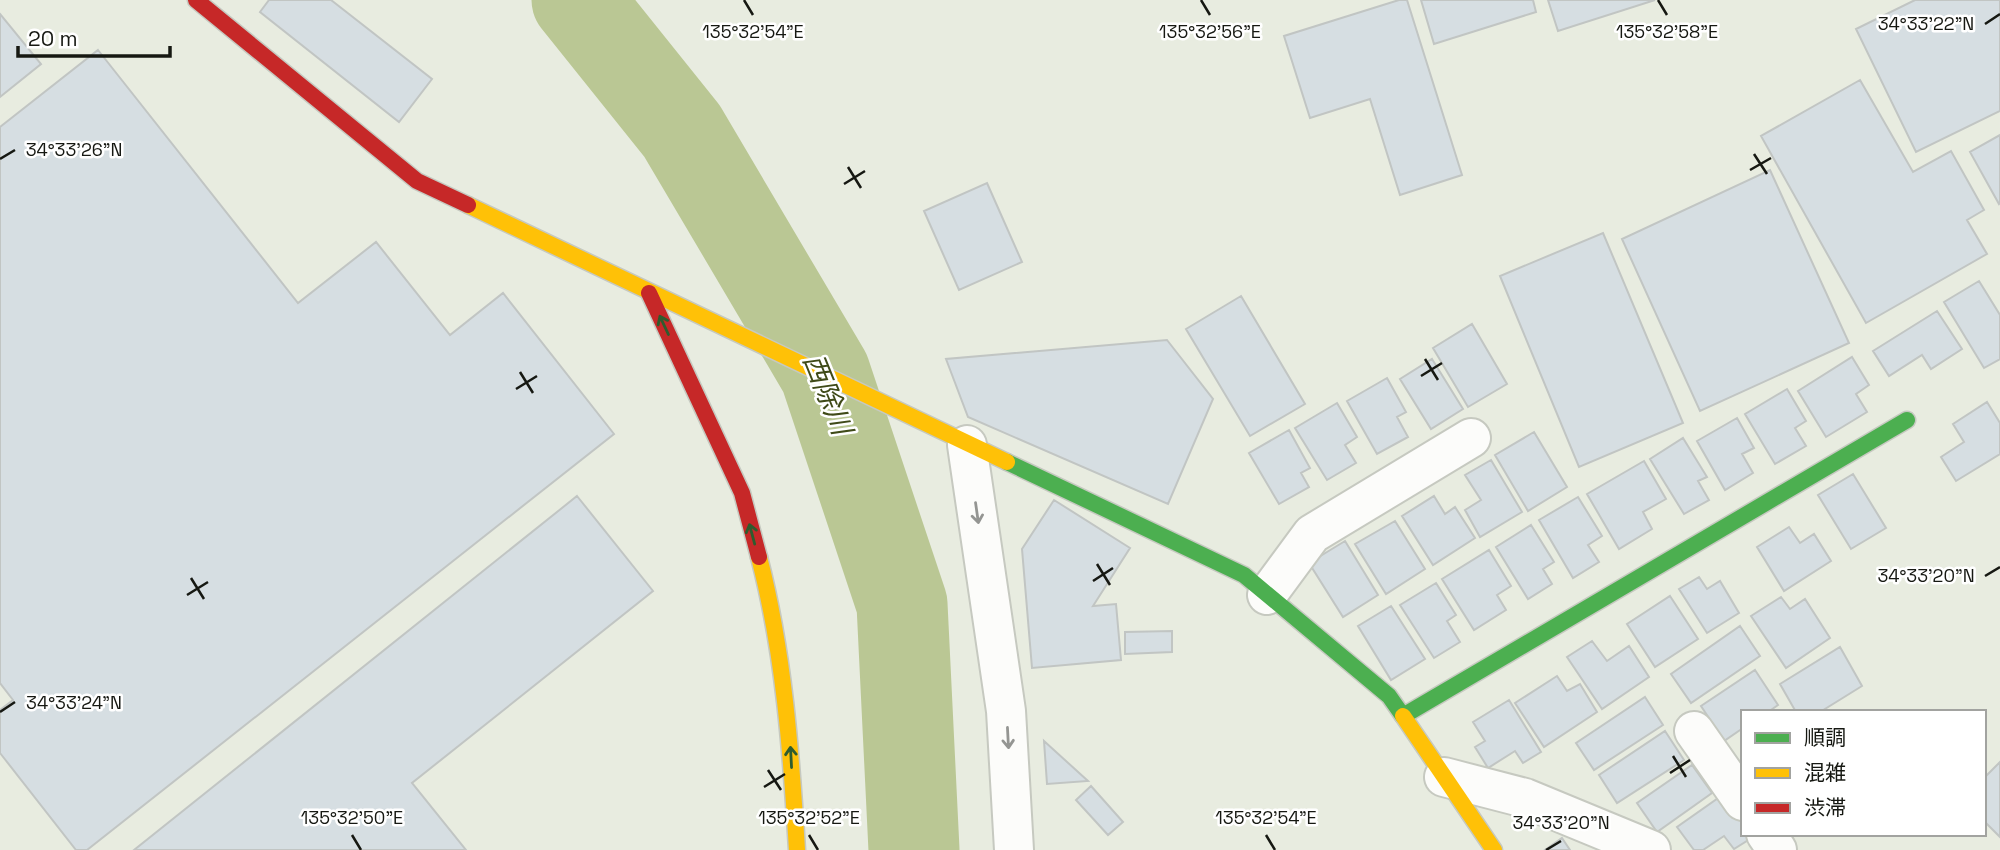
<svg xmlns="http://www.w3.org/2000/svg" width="2000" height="850" font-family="'Space Grotesk','Noto Sans JP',sans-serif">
  <rect width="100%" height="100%" fill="#e8ece0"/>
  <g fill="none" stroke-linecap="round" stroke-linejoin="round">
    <path stroke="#bac794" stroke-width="91" d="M577 0 682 131 825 373 902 604 914 850"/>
  </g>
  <path fill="#d6dee2" stroke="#c1c5c3" stroke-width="2" d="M269 0H331L432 79 399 122 260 12Z
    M1399 0H1407L1462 175 1400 195 1370 99 1310 118 1284 36Z
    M1421 0H1533L1536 12 1434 44Z
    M1548 0H1655L1558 31Z
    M1915 0H2000V111L1916 152 1856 29Z
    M0 14 41 64 0 97Z
    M98 50 298 303 376 242 450 335 503 293 614 434 87 850H76L0 753V710L13 700 0 683V127Z
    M1860 80 1913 172 1951 151 1984 210 1967 220 1987 254 1866 323 1761 136Z
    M2000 135V203L1999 204 1970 152Z
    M1770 170 1849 343 1700 411 1622 239Z
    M987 183 1022 262 959 290 924 211Z
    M1603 233 1683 423 1579 467 1500 276Z
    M1979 281 2000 315V359L1984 368 1944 302Z
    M1241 296 1305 404 1250 436 1186 329Z
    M1937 311 1962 349 1931 369 1922 355 1889 376 1873 351Z
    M1472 324 1507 384 1468 407 1433 348Z
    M1167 340 1213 399 1168 504 968 417 946 359Z
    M1852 357 1869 385 1856 394 1867 412 1826 437 1798 391Z
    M1432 359 1463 409 1431 429 1400 379Z
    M1387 378 1406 412 1397 417 1408 437 1377 454 1347 401Z
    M1787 389 1806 421 1795 428 1806 446 1775 464 1745 414Z
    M1987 402 2000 423V454L1956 481 1941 457 1964 442 1953 424Z
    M1337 403 1357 437 1345 445 1356 463 1327 480 1295 428Z
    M1737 418 1754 448 1742 454 1753 473 1725 490 1697 441Z
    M1289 430 1310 468 1301 473 1309 487 1279 504 1249 453Z
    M1534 432 1567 487 1528 511 1495 455Z
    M1683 438 1707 477 1698 481 1709 500 1684 514 1650 459Z
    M1491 460 1522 512 1480 537 1465 510 1481 500 1465 475Z
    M1644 461 1666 499 1643 512 1652 529 1619 549 1587 494Z
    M1853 474 1886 528 1851 549 1818 495Z
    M577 496 653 591 412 783 466 850H134Z
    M1434 496 1445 514 1455 507 1475 538 1433 565 1402 516Z
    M1578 497 1602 536 1588 545 1599 562 1573 578 1539 520Z
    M1054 500 1130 548 1093 606 1116 604 1121 660 1032 668 1022 549Z
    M1395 521 1425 569 1386 594 1355 544Z
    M1531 525 1554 562 1543 569 1552 584 1528 599 1496 547Z
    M1789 527 1800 543 1814 534 1831 561 1784 591 1757 547Z
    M1345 541 1378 595 1343 617 1309 563Z
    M1489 550 1511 586 1497 595 1506 610 1474 630 1442 579Z
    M1699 577 1707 589 1720 581 1739 613 1707 633 1679 589Z
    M1436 583 1456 615 1447 621 1460 642 1434 658 1400 605Z
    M1670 596 1698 639 1655 667 1627 624Z
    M1781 597 1790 609 1805 599 1830 638 1786 668 1751 616Z
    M1391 606 1425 659 1391 680 1358 626Z
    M1740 626 1760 656 1691 703 1671 674Z
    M1172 631V652L1125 654V632Z
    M1592 641 1607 661 1629 646 1649 677 1602 709 1567 657Z
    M1840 647 1862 686 1820 712H1796L1780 684Z
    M1755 670 1778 705 1768 712H1743V728L1724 741 1701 706Z
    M1557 676 1567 691 1580 684 1597 712 1544 747 1515 703Z
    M1645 697 1663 725 1594 770 1576 743Z
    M1509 700 1541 752 1523 763 1515 751 1488 768 1475 747 1485 741 1473 722Z
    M1665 731 1684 760 1617 803 1599 775Z
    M1044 741 1088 781 1047 784Z
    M2000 762V837L1984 821V778Z
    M1692 765 1712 793 1657 832 1637 803Z
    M1091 786 1123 822 1108 835 1076 800Z
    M1724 794 1743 822V834L1753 837 1734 849 1724 836 1703 850H1694L1677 827Z
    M1562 838 1570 850H1545Z"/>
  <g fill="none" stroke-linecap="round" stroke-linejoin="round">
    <defs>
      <path id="street" d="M967 445 1006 711 1014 850
        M1267 595 1312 534 1471 438
        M1694 731 1743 801
        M1444 777 1525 798 1651 850
        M1766 834 1777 850"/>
      <path id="fast" d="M1007 462 1244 575 1389 696 1403 716
        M1403 716 1907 420"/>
      <path id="slow" d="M468 205 1007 462
        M759 557C784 653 791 751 797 850
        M1403 716 1494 850"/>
      <path id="jam" d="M196 0 417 181 468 205
        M649 293 742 493 759 557"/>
    </defs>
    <use href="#street" stroke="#c6c9c0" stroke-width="42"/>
    <use href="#fast" stroke="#c6c9c0" stroke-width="19"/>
    <use href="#slow" stroke="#c6c9c0" stroke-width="19"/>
    <use href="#jam" stroke="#c6c9c0" stroke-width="19"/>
    <use href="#street" stroke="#fcfcfa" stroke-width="38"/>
    <use href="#fast" stroke="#4caf50" stroke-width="16"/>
    <use href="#slow" stroke="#ffc107" stroke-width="16"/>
    <use href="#jam" stroke="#c62828" stroke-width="16"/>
  </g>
  <defs><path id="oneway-shaft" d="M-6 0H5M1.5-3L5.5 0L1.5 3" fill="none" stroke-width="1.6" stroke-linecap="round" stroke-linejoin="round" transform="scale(1.75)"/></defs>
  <g stroke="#2e5c2e">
    <use href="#oneway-shaft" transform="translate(664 325) rotate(-115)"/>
    <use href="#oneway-shaft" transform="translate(752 534) rotate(-105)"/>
    <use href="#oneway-shaft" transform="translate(791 757) rotate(-93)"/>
  </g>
  <g stroke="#949592">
    <use href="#oneway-shaft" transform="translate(977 513) rotate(82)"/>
    <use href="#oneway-shaft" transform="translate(1008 738) rotate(87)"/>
  </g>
  <path fill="none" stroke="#161812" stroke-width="2.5" d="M744 0 753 15M1201 0 1210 15M1658 0 1667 15M1985 24 2000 14M1754 154 1767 174M0 159 15 150M848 167 861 188M1750 170 1771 158M844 184 865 171M1425 359 1438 380M520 372 533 393M1421 376 1442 363M516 389 537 376M1097 564 1110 585M1985 576 2000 567M191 578 204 599M1093 581 1113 568M187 595 208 582M0 712 15 702M1673 756 1686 777M768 770 781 790M1670 773 1690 760M764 787 785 774M352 835 361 850M809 835 818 850M1266 835 1275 850M1546 850 1561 841"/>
  <g text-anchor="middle" stroke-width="5" stroke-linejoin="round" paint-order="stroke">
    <g font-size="28" font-style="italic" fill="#3f4a18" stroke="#fff">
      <text transform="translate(828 394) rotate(68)" y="10">西除川</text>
    </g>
  </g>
  <g font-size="18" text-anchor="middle" fill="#161812" stroke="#fff" stroke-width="5" stroke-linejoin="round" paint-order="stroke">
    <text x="1926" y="30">34°33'22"N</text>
    <text x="1210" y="38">135°32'56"E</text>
    <text x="753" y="38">135°32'54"E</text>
    <text x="1667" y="38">135°32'58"E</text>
    <text x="74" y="156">34°33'26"N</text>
    <text x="1926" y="582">34°33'20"N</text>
    <text x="74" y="709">34°33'24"N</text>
    <text x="352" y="824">135°32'50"E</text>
    <text x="809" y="824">135°32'52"E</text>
    <text x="1266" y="824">135°32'54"E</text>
    <text x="1561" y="829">34°33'20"N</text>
  </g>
  <rect x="1741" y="710" width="245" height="126" fill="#ffffff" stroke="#a2a3a0" stroke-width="2"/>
  <rect x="1755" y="733" width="35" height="10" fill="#4caf50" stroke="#a2a3a0" stroke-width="2"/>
  <text x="1804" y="745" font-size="21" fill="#161812">順調</text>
  <rect x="1755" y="768" width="35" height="10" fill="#ffc107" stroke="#a2a3a0" stroke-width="2"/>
  <text x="1804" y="780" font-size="21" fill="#161812">混雑</text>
  <rect x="1755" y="803" width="35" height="10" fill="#c62828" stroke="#a2a3a0" stroke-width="2"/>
  <text x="1804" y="815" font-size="21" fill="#161812">渋滞</text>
  <path d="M18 46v10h152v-10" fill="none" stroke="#161812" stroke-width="3.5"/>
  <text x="28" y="46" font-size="21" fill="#161812" stroke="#ffffff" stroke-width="5" paint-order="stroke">20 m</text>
</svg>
